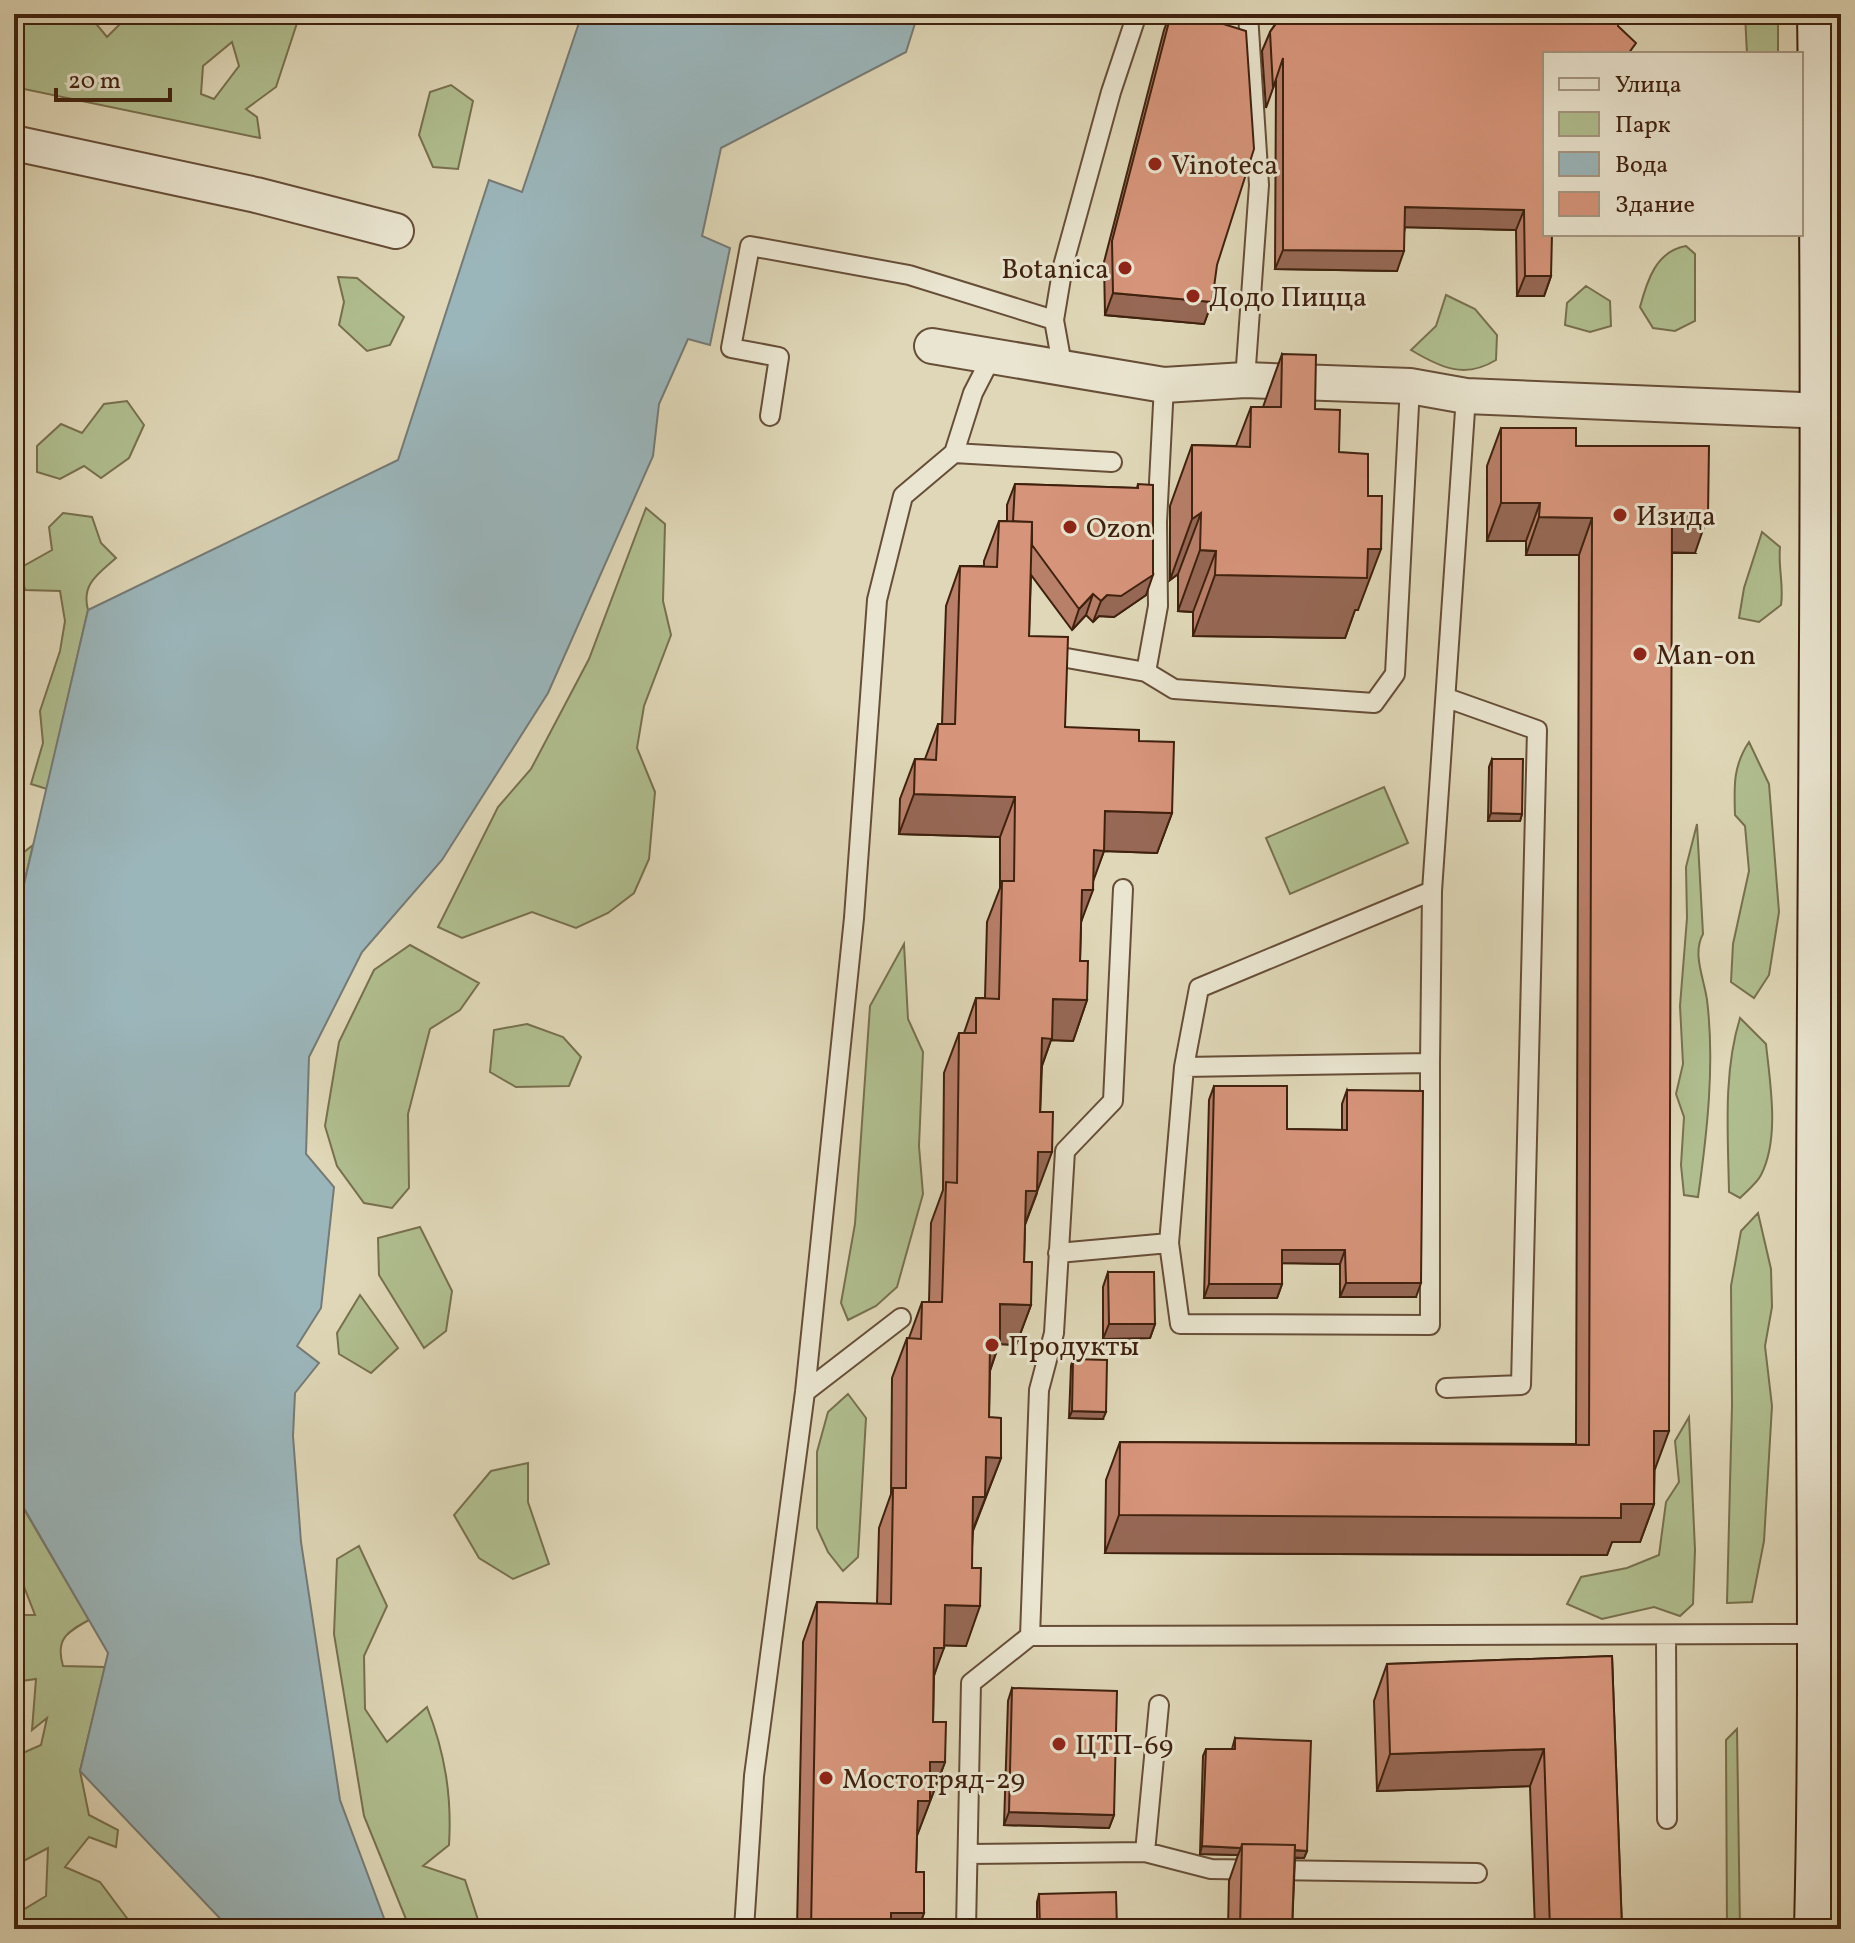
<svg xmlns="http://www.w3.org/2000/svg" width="1855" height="1943" font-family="Vollkorn,serif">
  <rect width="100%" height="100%" fill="#dfd7b7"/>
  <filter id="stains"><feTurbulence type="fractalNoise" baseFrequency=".0025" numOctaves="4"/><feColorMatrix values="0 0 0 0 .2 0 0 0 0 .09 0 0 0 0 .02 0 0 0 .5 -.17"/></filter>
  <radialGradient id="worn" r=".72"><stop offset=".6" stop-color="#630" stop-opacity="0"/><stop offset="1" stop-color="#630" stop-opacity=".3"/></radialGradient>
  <path fill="#b0be8f" stroke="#78704e" stroke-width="2" fill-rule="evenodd" d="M14 14H88L107 37 122 22 114 14H300L276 87 246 109 257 117 260 138 19 88 20 61 14 59ZM232 42 239 66 214 99 201 94 203 66Z
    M1745 14H1778V54H1747Z
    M451 85 473 101 458 169 433 167 419 135 430 92Z
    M1686 246 1695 254V321L1675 331 1653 328 1640 307C1647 281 1656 251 1686 246Z
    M338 277 357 278 404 317 390 345 367 351 339 325 344 302Z
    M1586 286 1610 301 1611 326 1590 332 1565 325 1567 303Z
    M1446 295 1475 309 1497 335 1496 360C1465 379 1441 368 1411 350L1436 326Z
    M127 401 144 425 129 458 101 478 84 466 60 479 37 472V446L61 424 82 433 104 404Z
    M646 508 665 524 663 601 671 635 644 706 637 748 655 792 649 859 634 893 608 913 576 928 532 912 462 938 438 927 498 807 531 769 589 659Z
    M63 513 92 517 101 543 116 558C98 574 81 584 88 610L47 789 31 784 43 743 40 711 60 651 65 621 60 591 25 590 20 568 52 550 49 527Z
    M1762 532 1780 547C1778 568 1784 585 1781 605L1759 622 1739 618 1744 588Z
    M1749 742 1769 784 1779 912 1769 975 1754 998 1731 982 1733 944 1749 871 1745 826 1735 815C1734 786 1733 766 1749 742Z
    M1384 787 1408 843 1290 894 1266 838Z
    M1697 824 1703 934C1692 954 1704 978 1707 1000 1715 1064 1707 1134 1698 1197L1684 1195 1681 1165 1684 1117 1676 1094 1683 1064 1680 1006 1687 918 1686 867Z
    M33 845 14 927V860Z
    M904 944 908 1019 923 1052 919 1146 923 1194 897 1287 876 1306 848 1320 841 1303 855 1224 870 1006Z
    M410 945 479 983 460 1010 430 1029 408 1114 409 1188 392 1208 364 1203 337 1166 325 1126 339 1042 374 970Z
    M1740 1018 1766 1044C1770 1083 1780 1138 1761 1175 1757 1183 1747 1191 1740 1198L1729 1192C1728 1134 1723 1073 1740 1018Z
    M527 1024 563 1037 581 1057 569 1086 516 1087 490 1072 494 1030Z
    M1758 1213 1771 1269 1772 1307 1765 1346 1772 1406 1764 1541 1752 1602 1727 1603 1732 1405 1731 1286 1741 1231Z
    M420 1227 452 1291 446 1331 424 1348 379 1275 378 1238Z
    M360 1295 398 1348 371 1373 339 1354 337 1333Z
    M848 1394 866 1418 858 1557 843 1571 828 1552 817 1528V1452L828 1412Z
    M1689 1417 1695 1550 1693 1604 1680 1616 1654 1607 1602 1619 1567 1604 1581 1577 1627 1568 1659 1555 1666 1502 1679 1482 1675 1441Z
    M528 1463V1502L549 1564 513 1579 479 1558 454 1515 491 1471Z
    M14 1492 89 1620C67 1632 55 1639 63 1666L105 1667 80 1771 89 1815 118 1830 116 1847 89 1837 65 1867 100 1882 135 1929H74L71 1925 67 1929H14L18 1913 46 1896 48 1848 14 1866 16 1756 41 1745 47 1718 32 1730 36 1679 14 1682V1606L19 1615H35L14 1561Z
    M359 1546 387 1606 364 1656 365 1709 387 1742 427 1707C445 1753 452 1796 449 1845L423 1866 465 1880 481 1929H410L364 1816 334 1634 337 1559Z
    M1737 1729 1740 1929H1727L1726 1740Z"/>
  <path fill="#9bb6bb" stroke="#767a76" stroke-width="2" d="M582 14H918L906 52 721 148 702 236 730 248 710 345 688 339 659 404 653 456 548 693 442 860 362 952 309 1057 306 1154 334 1187 321 1308 297 1346 319 1363 295 1393 293 1436 301 1542 340 1800 388 1929H230L80 1771 108 1653 14 1491V927L88 610 398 460 489 180 522 192Z"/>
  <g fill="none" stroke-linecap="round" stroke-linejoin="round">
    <defs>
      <path id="lane" d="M1063 370 1054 320 1063 266 1111 92 1137 14
        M1245 380 1259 185 1248 14
        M770 416 779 357 731 348 750 246 909 275 1054 320
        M954 453 1112 462
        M1044 654 1146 672 1174 689 1374 703 1395 674 1410 386
        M1146 672 1158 606 1157 522 1164 385
        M1430 1063V1325L1180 1324 1169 1243 1184 1067 1199 988 1432 891
        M1184 1067 1430 1063 1432 891 1466 396
        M1058 1253 1169 1243
        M1446 1388 1521 1385 1537 730 1447 698
        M805 1392 901 1318
        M1666 1635 1667 1819
        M1030 1636 1820 1634
        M1145 1852 1159 1705
        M968 1854 1145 1852 1211 1869 1477 1873
        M744 1929 754 1776 805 1392 854 918 877 600 903 496 954 453 973 393 992 356
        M966 1929 971 1683 1030 1636 1039 1390 1054 1333 1065 1151 1113 1101 1123 889"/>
      <path id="street" d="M14 143 256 195 396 231
        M932 346 1164 385 1245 380 1410 386 1466 396 1825 411"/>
      <path id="secondary" d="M1817 1929C1823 1695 1818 1461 1819 1227 1820 822 1826 418 1820 14"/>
    </defs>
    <use href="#lane" stroke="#674e38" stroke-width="22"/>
    <use href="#street" stroke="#674e38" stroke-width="38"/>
    <use href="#secondary" stroke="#3f210e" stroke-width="48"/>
    <use href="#lane" stroke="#eae5d0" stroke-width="18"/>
    <use href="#street" stroke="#eae5d0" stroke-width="34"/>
    <use href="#secondary" stroke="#eae5d0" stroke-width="44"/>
  </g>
  <path fill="#b87f69" stroke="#3f210e" stroke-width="2" d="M1170 14H1191L1212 302 1204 324 1105 315 1104 262 1164 30Z
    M1276 14H1618L1545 54 1551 276 1544 296H1517L1516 230 1405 227 1397 271 1275 269 1276 80 1266 108 1262 51 1270 32 1276 23Z
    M1282 354 1315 409 1339 452 1358 610H1355L1345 638 1193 636V612L1178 611V574L1170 580V506L1192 445 1236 446 1251 407H1263Z
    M1501 428 1576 446 1695 553H1672L1654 1504 1640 1542H1612L1607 1555 1105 1553 1106 1480 1120 1442 1576 1444 1579 555H1526V541H1487V466Z
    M1015 484 1137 488 1138 484 1146 595 1114 617 1099 616 1093 622 1086 615 1072 630 1031 575 1029 636 1065 727 1139 741 1172 813 1157 853 1104 851 1093 880 1081 922 1080 961 1087 1000 1073 1041 1051 1040 1042 1066 1037 1193 1025 1225 1024 1262 1031 1305 1016 1345 999 1344 990 1371 989 1417 1001 1458 973 1531 966 1646 944 1645 934 1676 933 1722 945 1762 917 1835 916 1872 924 1913 918 1929H797L803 1642 817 1602 877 1604 879 1528 891 1494 892 1378 907 1338H909L922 1302H929L931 1223 943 1190 944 1073 959 1033H964L976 998H985L987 922 1000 888V837L899 834 900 799 915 759H925L938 724H942L946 606 960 566H984V561L999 521H1007V505Z
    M1492 759 1522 814 1520 821H1488L1489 767Z
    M1214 1086 1287 1129 1342 1130V1104L1347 1090 1416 1297H1340V1264L1282 1263V1284L1277 1298H1204L1209 1100Z
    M1108 1272 1155 1324 1150 1338 1103 1339V1287Z
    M1073 1359 1103 1419 1069 1418 1071 1366Z
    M1612 1656 1622 1929H1535L1530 1786 1377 1791 1374 1701 1387 1664Z
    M1012 1688 1114 1815 1109 1828 1004 1825 1008 1701Z
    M1235 1738 1307 1851 1304 1858H1295L1292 1929H1228L1229 1881 1238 1855 1200 1854 1203 1756 1206 1749H1232Z
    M1039 1894 1117 1929H1037V1902Z"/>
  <path fill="#966855" stroke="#3f210e" stroke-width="2" d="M1405 207 1524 210 1516 230 1398 227Z
    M1283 250 1404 251 1397 271 1275 269Z
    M1525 276H1551L1544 296H1517Z
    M1113 293 1212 302 1204 324 1105 315Z
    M1501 503H1540L1526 541H1487Z
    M1201 513 1178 574 1170 580 1192 519Z
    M1672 515H1708L1695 553 1658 552Z
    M1539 517 1592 518 1579 555H1526Z
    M1368 549H1381L1358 610H1355L1345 638 1193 636 1215 575Z
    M1200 550 1216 551 1193 612 1178 611Z
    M1153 575 1146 595 1114 617 1099 616 1093 622 1101 601 1107 595Z
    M1093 594 1086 615 1072 630 1079 609Z
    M914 794 1015 797 1000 837 899 834Z
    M1105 811 1172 813 1157 853 1104 851 1090 890H1093L1078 930H1068Z
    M1491 813 1522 814 1520 821H1488Z
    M1053 999 1087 1000 1073 1041 1051 1040 1037 1079 1028 1078Z
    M1038 1152H1052L1022 1232 1023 1192Z
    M1282 1250H1345L1340 1264 1277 1263Z
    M1346 1283H1421L1416 1297H1340Z
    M1209 1284H1282L1277 1298H1204Z
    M1000 1304 1031 1305 1016 1345 999 1344 985 1384H976Z
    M1109 1324H1155L1150 1338 1103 1339Z
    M1072 1411 1106 1412 1103 1419 1069 1418Z
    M1654 1431H1669L1655 1469H1641Z
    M986 1457 1001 1458 970 1537H959Z
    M1621 1504H1654L1640 1542H1612L1607 1555 1105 1553 1119 1515Z
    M945 1605 980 1606 966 1646 930 1645Z
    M934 1648H944L929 1688Z
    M1544 1749 1530 1786 1377 1791 1390 1754Z
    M930 1762H945L915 1841H903Z
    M1009 1812 1114 1815 1109 1828 1004 1825Z
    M1202 1846 1241 1848 1238 1855 1200 1854Z
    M1242 1848 1307 1851 1304 1858 1242 1855Z
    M891 1913H924L918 1929H885Z"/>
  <path fill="#d6947a" stroke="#3f210e" stroke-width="2" d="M1171 14H1191L1246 31 1254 149 1217 265 1212 302 1113 293 1112 241Z
    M1283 14H1618V26L1636 43 1628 54H1545V234H1552L1551 276H1525L1524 210 1405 207 1404 251 1283 250V58L1273 88 1270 32Z
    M1282 354 1316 355 1315 409 1340 410 1339 452 1368 454V496H1382L1381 549H1368L1367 578 1215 575 1216 551 1200 550 1201 513 1192 519V445L1250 447 1251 407H1281Z
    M1501 428H1576V446H1709L1708 515H1672L1669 1431H1654V1504H1621V1518L1119 1515 1120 1442 1589 1445 1592 518 1539 517 1540 503H1501Z
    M1015 484 1138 488V484L1153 485V575L1121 596 1107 595 1101 601 1093 594 1079 609 1032 545V522L1013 521Z
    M999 521 1032 522 1029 636 1068 637 1065 727 1139 730V741L1174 742 1172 813 1105 811 1104 851 1094 850 1093 890H1082L1080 961H1088L1087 1000 1053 999 1052 1039 1042 1038 1040 1112H1053L1052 1152H1038L1037 1191H1026L1024 1262H1032L1031 1305 1000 1304V1344L990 1343 989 1417 1001 1418V1458L986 1457 985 1497H973L972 1568H981L980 1606 945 1605 944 1648H934L933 1722H946L945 1762H930V1801H918L916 1872H924V1913H891V1929H811L817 1602 891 1604 893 1488H906L907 1338 921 1339 922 1302H942L946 1182 957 1183 959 1033H976V998L999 999 1002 881H1014L1015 797 914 794 915 759 936 760 938 724H955L960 566 997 567Z
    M1492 759H1523L1522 814 1491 813Z
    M1214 1086H1287V1129L1347 1130V1090L1423 1091 1421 1283H1346L1345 1250H1282V1284H1209Z
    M1108 1272H1154L1155 1324H1109Z
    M1073 1359 1107 1360 1106 1412 1072 1411Z
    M1612 1656 1622 1929H1550L1544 1749 1390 1754 1387 1664Z
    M1012 1688 1117 1691 1114 1815 1009 1812Z
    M1235 1738 1311 1741 1307 1851 1295 1850V1845L1242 1844 1241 1848 1202 1846 1206 1749H1235Z
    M1242 1844 1295 1845 1292 1929H1240Z
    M1116 1892 1117 1929H1040L1039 1894Z"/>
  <g fill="#8f2418" stroke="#eae5d0" stroke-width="3">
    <circle cx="1155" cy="164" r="8"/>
    <circle cx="1125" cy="268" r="8"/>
    <circle cx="1193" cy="296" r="8"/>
    <circle cx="1620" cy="515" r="8"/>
    <circle cx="1070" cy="527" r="8"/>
    <circle cx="1640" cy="654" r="8"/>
    <circle cx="992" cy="1345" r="8"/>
    <circle cx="1059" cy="1744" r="8"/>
    <circle cx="826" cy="1778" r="8"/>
  </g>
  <g text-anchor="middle" stroke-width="6" stroke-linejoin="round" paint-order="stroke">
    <g font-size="28" fill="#3f210e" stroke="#eae5d0" text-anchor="start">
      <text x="1171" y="174">Vinoteca</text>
      <text x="1109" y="278" text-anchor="end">Botanica</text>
      <text x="1209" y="306">Додо Пицца</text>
      <text x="1636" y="525">Изида</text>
      <text x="1086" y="537">Ozon</text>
      <text x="1656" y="664">Man-on</text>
      <text x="1008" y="1355">Продукты</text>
      <text x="1075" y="1754">ЦТП-69</text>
      <text x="842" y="1788">Мостотряд-29</text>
    </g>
  </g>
  <rect width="1855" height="1943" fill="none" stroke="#dfd7b7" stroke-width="48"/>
  <rect x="16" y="16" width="1823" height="1911" fill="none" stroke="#3f210e" stroke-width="4"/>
  <rect x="24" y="24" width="1807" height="1895" fill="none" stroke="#3f210e" stroke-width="2"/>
  <rect x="1543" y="52" width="260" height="184" fill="#eae5d0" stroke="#a69782" stroke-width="2"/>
  <rect x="1559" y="78" width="40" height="12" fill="#eae5d0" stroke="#a69782" stroke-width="2"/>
  <text x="1615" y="92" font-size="24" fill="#3f210e">Улица</text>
  <rect x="1559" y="112" width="40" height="24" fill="#b0be8f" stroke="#a69782" stroke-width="2"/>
  <text x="1615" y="132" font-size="24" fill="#3f210e">Парк</text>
  <rect x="1559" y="152" width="40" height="24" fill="#9bb6bb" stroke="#a69782" stroke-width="2"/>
  <text x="1615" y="172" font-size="24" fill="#3f210e">Вода</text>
  <rect x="1559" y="192" width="40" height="24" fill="#d6947a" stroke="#a69782" stroke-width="2"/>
  <text x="1615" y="212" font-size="24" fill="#3f210e">Здание</text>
  <path d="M56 88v12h114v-12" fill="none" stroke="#3f210e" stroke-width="4"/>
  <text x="68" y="88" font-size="24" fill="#3f210e" stroke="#eae5d0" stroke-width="6" paint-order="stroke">20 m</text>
  <rect width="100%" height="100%" filter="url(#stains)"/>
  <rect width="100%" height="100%" fill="url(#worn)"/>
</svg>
